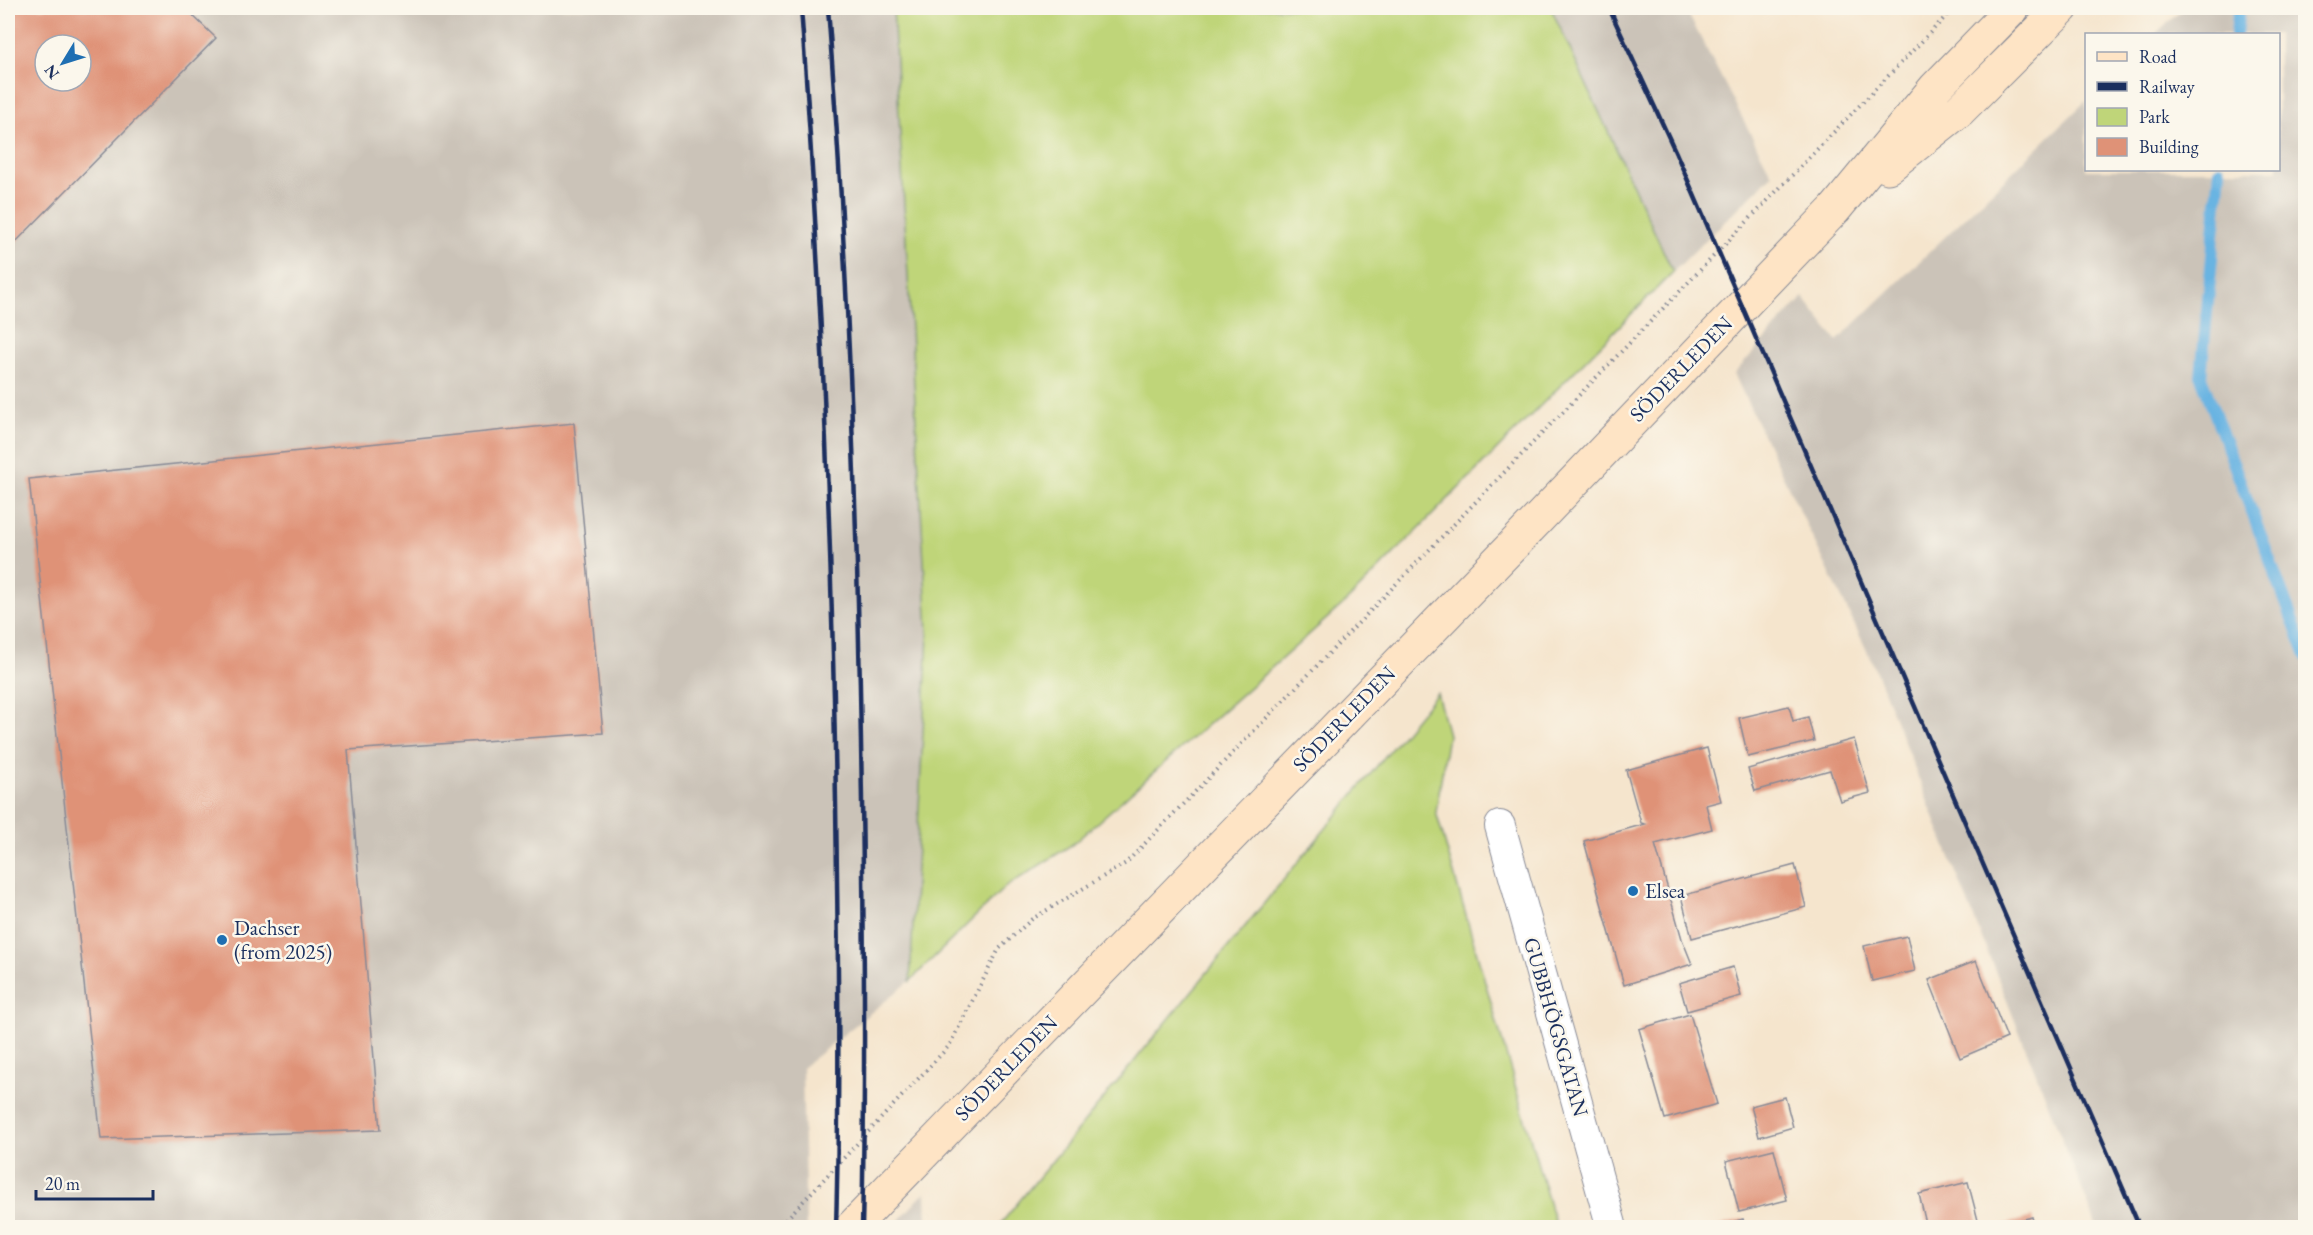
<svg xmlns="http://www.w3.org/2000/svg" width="2313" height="1235" font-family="'EB Garamond',serif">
  <rect width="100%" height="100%" fill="#fbf7ec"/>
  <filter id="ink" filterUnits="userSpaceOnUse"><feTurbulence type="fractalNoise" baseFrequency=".0167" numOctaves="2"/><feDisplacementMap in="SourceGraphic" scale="12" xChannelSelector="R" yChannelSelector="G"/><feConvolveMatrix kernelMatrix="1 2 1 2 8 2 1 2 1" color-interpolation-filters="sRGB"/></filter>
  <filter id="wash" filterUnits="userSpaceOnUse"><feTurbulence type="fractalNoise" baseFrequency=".008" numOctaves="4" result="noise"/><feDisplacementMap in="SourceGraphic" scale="24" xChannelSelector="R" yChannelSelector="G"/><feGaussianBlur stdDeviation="1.35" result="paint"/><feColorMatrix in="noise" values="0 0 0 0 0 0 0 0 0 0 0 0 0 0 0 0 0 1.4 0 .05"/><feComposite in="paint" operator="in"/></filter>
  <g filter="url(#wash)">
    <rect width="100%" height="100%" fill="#f5e5cd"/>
    <path fill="#cbc3b8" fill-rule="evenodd" d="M8 8H893L928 634 910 981 802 1068 806 1227H8ZM45 45H81V81H45Z
      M1551 8H1685L1772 175 1673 272Z
      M2184 8H2305V1227H2097L1871 659 1734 374 1803 297 1837 341 2086 101V170H2278V34H2155Z
      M926 1191 927 1227H893Z"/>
    <path fill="#bfd579" stroke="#6d826c" stroke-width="1.5" d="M893 8H1551L1673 272 1349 599 1073 844 1004 888 910 981 928 634Z
      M1437 693 1448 735 1436 812 1556 1227H998Z"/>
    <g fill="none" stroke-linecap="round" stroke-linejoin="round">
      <path stroke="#69b4e2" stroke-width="12" d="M2236 34 2239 8
        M2220 170 2201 377 2306 656"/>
    </g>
    <g id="blocks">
      <path fill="#df9277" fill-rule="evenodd" d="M8 8H185L216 38 8 250ZM45 45H81V81H45Z
        M574 423 603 733 348 750 380 1130 101 1139 29 479Z
        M1789 706 1793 721 1808 717 1814 741 1748 757 1739 718Z
        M1854 739 1870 793 1840 801 1830 770 1755 791 1748 769Z
        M1707 748 1721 801 1706 805 1712 829 1655 844 1682 939 1692 964 1624 985 1584 841 1645 824 1641 823 1626 770Z
        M1795 865 1806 907 1692 938 1681 896Z
        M1907 936 1915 971 1872 981 1864 946Z
        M1976 961 2007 1038 1960 1058 1929 980Z
        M1733 967 1741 996 1687 1011 1679 983Z
        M1690 1014 1717 1104 1665 1119 1639 1029Z
        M1785 1097 1793 1127 1759 1137 1751 1106Z
        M1774 1149 1787 1200 1739 1212 1726 1161Z
        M1968 1182 1980 1228H1927L1919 1194Z
        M2032 1217 2035 1228H1994V1227Z
        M1743 1219 1746 1228H1716L1715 1227Z"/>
    </g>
  </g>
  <g filter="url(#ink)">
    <use href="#blocks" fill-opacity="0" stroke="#888a96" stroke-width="1.5"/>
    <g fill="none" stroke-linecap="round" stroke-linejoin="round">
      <defs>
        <path id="street" d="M1500 826 1612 1228"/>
        <path id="secondary" d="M1888 167 1960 110 2062 8
          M851 1228 1519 539 1835 209 1935 88 2013 8"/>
      </defs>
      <use href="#street" stroke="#888a96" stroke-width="32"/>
      <use href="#secondary" stroke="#888a96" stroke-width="35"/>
      <path stroke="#888a96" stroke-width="4" stroke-dasharray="1.5 4.5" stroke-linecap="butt" d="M778 1228 949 1046 999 949 1032 919 1126 863 1954 8"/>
      <use href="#street" stroke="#fff" stroke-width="30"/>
      <use href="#secondary" stroke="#fee4c5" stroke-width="33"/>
      <path stroke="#1b2f5e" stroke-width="4.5" d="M801 8C821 273 832 538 836 804 838 945 840 1086 836 1228
        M828 8C847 252 857 498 861 743 864 904 866 1066 862 1228
        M1609 8 1676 153 2140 1228"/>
    </g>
  </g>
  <g fill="#1f6fb2" stroke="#fbf7ec" stroke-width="2">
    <circle cx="1633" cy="891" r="6"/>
    <circle cx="222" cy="940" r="6"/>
  </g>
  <g text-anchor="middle" stroke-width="5" stroke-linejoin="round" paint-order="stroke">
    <g font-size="21" fill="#1b2f5e" stroke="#fbf7ec">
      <text transform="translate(1681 369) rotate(-46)" y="7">SÖDERLEDEN</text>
      <text transform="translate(1344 719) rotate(-46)" y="7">SÖDERLEDEN</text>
      <text transform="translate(1556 1027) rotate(74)" y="7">GUBBHÖGSGATAN</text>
      <text transform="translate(1006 1068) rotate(-46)" y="7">SÖDERLEDEN</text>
    </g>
    <g font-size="21" fill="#1b2f5e" stroke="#fbf7ec" text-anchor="start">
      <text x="1645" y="898">Elsea</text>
      <text x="234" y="935">Dachser<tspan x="234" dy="24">(from 2025)</tspan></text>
    </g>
  </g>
  <rect width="2313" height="1235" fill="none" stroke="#fbf7ec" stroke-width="30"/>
  <rect x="2085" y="33" width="195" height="138" fill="#fbf7ec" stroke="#a1a7b3" stroke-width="1.5"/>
  <rect x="2097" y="52" width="30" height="9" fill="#fee4c5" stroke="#a1a7b3" stroke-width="1.5"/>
  <text x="2139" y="63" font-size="18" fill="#1b2f5e">Road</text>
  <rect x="2097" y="82" width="30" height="9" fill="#1b2f5e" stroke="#a1a7b3" stroke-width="1.5"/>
  <text x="2139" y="93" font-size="18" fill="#1b2f5e">Railway</text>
  <rect x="2097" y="108" width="30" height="18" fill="#bfd579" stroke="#a1a7b3" stroke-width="1.5"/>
  <text x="2139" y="123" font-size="18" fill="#1b2f5e">Park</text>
  <rect x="2097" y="138" width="30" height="18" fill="#df9277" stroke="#a1a7b3" stroke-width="1.5"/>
  <text x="2139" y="153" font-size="18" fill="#1b2f5e">Building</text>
  <g transform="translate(63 63) rotate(232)"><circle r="28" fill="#fbf7ec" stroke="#a1a7b3" stroke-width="1.5"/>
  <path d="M0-4.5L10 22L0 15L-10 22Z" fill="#1f6fb2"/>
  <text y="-9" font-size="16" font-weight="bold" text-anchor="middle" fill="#1b2f5e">N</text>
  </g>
  <path d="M36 1190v9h117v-9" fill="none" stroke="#1b2f5e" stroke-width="3"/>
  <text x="45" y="1190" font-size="18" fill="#1b2f5e" stroke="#fbf7ec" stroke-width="4.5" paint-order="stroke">20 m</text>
</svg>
